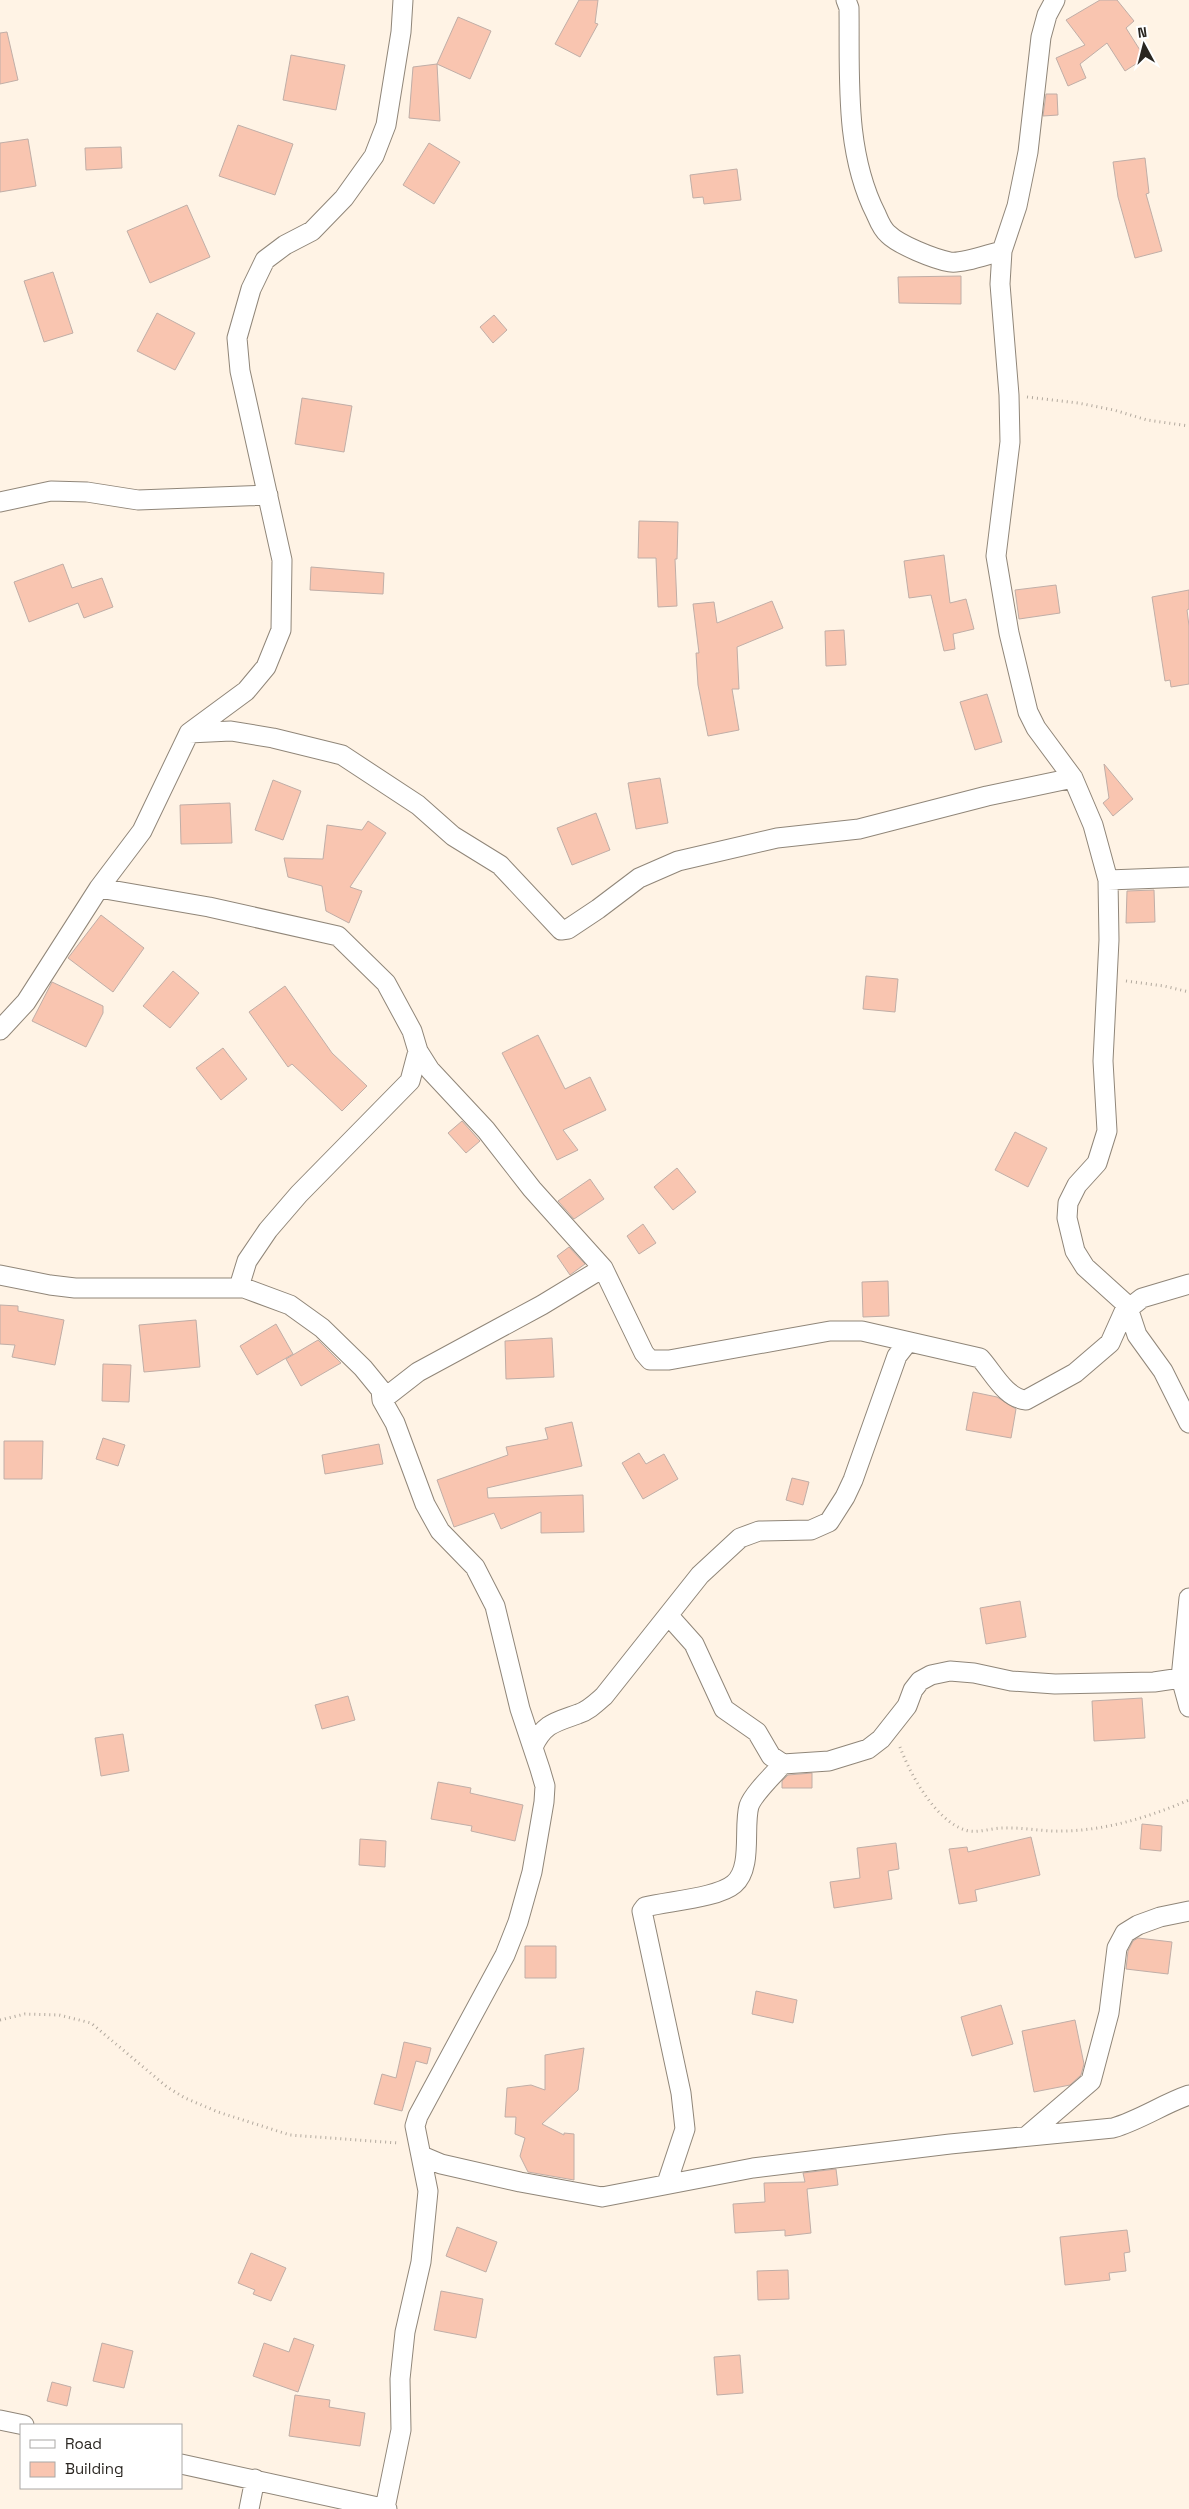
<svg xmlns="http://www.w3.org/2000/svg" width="1189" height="2509" font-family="'Space Grotesk',sans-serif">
  <rect width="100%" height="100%" fill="#fff3e5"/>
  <path fill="#f9c5b0" stroke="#c0aea7" d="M579 0H598L595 23 598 24 580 57 555 44Z
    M1100 0H1117L1134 21 1126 28 1145 58 1125 71 1107 43 1080 64 1086 78 1068 86 1056 58 1085 45 1066 20Z
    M458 17 491 31 470 79 437 64Z
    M7 32 18 80 0 84V33Z
    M291 55 345 65 336 110 283 100Z
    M437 64 440 121 409 118 413 67Z
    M1046 94H1057L1058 115 1043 116Z
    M238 125 293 144 275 195 219 176Z
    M28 139 36 186 0 192V143Z
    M429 143 460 162 434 204 403 185Z
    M121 147 122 168 86 170 85 148Z
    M1145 158 1149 193 1146 194 1162 251 1135 258 1118 197 1113 162Z
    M737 169 741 200 704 204 703 197 693 198 690 175Z
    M187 205 210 257 150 283 127 231Z
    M53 272 73 333 44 342 24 281Z
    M961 276V304L899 303 898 277Z
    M157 313 195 333 175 370 137 351Z
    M494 315 507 330 493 343 480 327Z
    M302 398 352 406 344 452 295 444Z
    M639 521 678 522 677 559H675L677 606 658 607 656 558H638Z
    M944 555 950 603 966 599 974 629 953 634 955 649 944 651 931 595 909 598 904 561Z
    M63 564 72 588 102 578 113 607 84 618 78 603 29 622 14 582Z
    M311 567 384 573 383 594 310 590Z
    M1056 585 1060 613 1019 619 1015 590Z
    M1189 590V609L1187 610 1189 626V684L1171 687 1170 680 1165 681 1152 597Z
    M772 601 783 628 737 647 739 689H732L739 730 708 736 698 685 696 653H699L693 604 714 602 717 623Z
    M844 630 846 665 826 666 825 631Z
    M987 694 1002 742 975 750 960 702Z
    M1104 764 1133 799 1113 816 1103 803 1109 798Z
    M660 778 668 823 636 829 628 783Z
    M273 780 301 791 283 840 255 830Z
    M230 803 232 843 181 844 180 805Z
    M596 813 610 850 572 865 557 828Z
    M368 821 386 833 350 887 362 891 349 923 326 911 322 886 288 877 284 858 323 859 327 825 362 830Z
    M1154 890 1155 922 1126 923 1127 891Z
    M101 915 144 948 113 992 68 958Z
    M173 971 199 993 170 1028 143 1006Z
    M866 976 898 979 895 1012 863 1009Z
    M52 982 103 1006V1013L86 1047 32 1021Z
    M285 986 332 1053 367 1086 342 1111 292 1064 288 1067 249 1012Z
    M538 1035 565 1089 590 1077 606 1110 563 1130 578 1150 557 1160 502 1053Z
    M223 1048 247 1079 221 1100 196 1068Z
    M462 1121 480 1141 466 1153 448 1133Z
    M1015 1132 1047 1148 1028 1187 995 1170Z
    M677 1168 696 1192 673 1210 654 1187Z
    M590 1179 604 1199 574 1219 558 1201Z
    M643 1224 656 1243 639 1254 627 1236Z
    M569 1247 585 1264 570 1275 557 1256Z
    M888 1281 889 1316 863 1317 862 1282Z
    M0 1305 18 1306V1311L64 1320 55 1365 12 1357 15 1345 0 1344Z
    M196 1320 200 1367 144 1372 139 1325Z
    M276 1324 293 1354 257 1375 240 1346Z
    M552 1338 554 1377 506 1379 505 1341Z
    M318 1340 341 1363 301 1386 286 1359Z
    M103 1364 131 1365 129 1402 102 1401Z
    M973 1392 997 1397 1016 1409 1011 1438 966 1430Z
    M572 1422 582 1466 487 1488 488 1498 583 1495 584 1532 541 1533V1512L501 1529 494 1513 454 1527 437 1480 508 1455 506 1447 548 1439 545 1428Z
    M103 1438 125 1445 118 1466 96 1459Z
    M4 1441H43L42 1479H4Z
    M379 1444 383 1464 325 1474 322 1455Z
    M639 1453 646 1464 664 1454 678 1479 643 1499 622 1463Z
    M792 1478 809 1482 803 1505 786 1500Z
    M1020 1601 1026 1637 986 1644 980 1608Z
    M348 1696 355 1720 322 1729 315 1705Z
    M1142 1698 1145 1738 1094 1741 1092 1701Z
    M123 1734 129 1771 101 1776 95 1738Z
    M812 1773V1788H782V1781L788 1775Z
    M438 1782 471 1788 470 1793 523 1805 515 1841 471 1831 472 1826 431 1819Z
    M1142 1824 1162 1826 1161 1851 1140 1849Z
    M1031 1837 1040 1875 975 1890 977 1901 959 1904 949 1849 967 1847 968 1852Z
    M360 1839 386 1841 385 1867 359 1865Z
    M896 1843 899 1869 888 1871 892 1899 834 1908 830 1882 860 1878 857 1848Z
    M1138 1938 1172 1942 1168 1974 1126 1969 1128 1951 1133 1941Z
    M525 1946H556V1978H525Z
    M756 1991 797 2000 793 2023 752 2014Z
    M1001 2005 1013 2044 972 2056 961 2017Z
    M1075 2020 1084 2064 1081 2075 1070 2085 1034 2092 1022 2031Z
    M404 2042 431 2048 427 2064 416 2061 402 2111 374 2104 382 2074 396 2078Z
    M584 2048 578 2090 542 2124 564 2135V2133L574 2134V2180L528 2172 520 2156 525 2138 515 2134 516 2117H505L507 2088 531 2085 545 2090V2055Z
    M836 2169 838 2185 807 2189 811 2233 785 2236V2230L735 2233 733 2204 765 2202 764 2183 805 2182 803 2173Z
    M457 2227 497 2242 486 2272 446 2256Z
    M1127 2230 1130 2252 1124 2253 1126 2271 1109 2273 1110 2280 1065 2285 1060 2237Z
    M251 2253 286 2268 271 2301 253 2294 255 2290 238 2283Z
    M788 2270 789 2299 758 2300 757 2271Z
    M441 2291 483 2299 476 2338 434 2330Z
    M294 2338 314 2345 298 2392 253 2376 264 2343 289 2352Z
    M102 2343 133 2351 124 2388 93 2381Z
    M740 2355 743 2393 717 2395 714 2357Z
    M52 2382 71 2387 67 2406 47 2401Z
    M295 2395 330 2400 329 2407 365 2413 360 2446 289 2436Z"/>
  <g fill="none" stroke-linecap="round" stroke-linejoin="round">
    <defs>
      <path id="street" d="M846 0 849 8C850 76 844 151 876 214 879 221 882 229 888 234 899 245 934 259 950 262 961 264 989 254 1002 251
        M1055 0 1047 15 1041 37 1028 152 1017 206 1002 251 1000 284 1009 395 1010 442 996 556 1009 633 1028 712 1036 728 1073 778 1093 825 1108 880 1109 940 1103 1061 1107 1131 1097 1163 1077 1185 1068 1203 1067 1218 1075 1251 1085 1267 1127 1305 1137 1335 1163 1371 1189 1423
        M0 502 51 491 87 492 138 500 268 495
        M189 733 231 731 273 738 342 755 418 805 453 836 500 865 561 930 568 929 598 909 639 878 678 861 777 838 859 829 987 796 1073 778
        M1108 880 1189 877
        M99 888 209 907 338 936 386 983 412 1031 418 1051 430 1070 486 1130 532 1189 603 1268 644 1353 650 1360H669L830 1331H862L980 1358C993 1372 1005 1398 1026 1400L1075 1373 1110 1343 1127 1305H1133L1142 1298 1189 1284
        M0 1030 26 1002 99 888 142 831 189 733 246 691 266 667 281 630 282 560 240 371 237 338 251 289 265 260 285 245 312 231 344 198 374 156 386 125 401 32 403 0
        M0 1275 50 1285 75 1288H244L290 1305 322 1328 363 1368 381 1390 382 1400 395 1423 425 1504 440 1531 475 1567 495 1606 520 1709 540 1769 545 1786 544 1802 532 1872 518 1922 505 1955 418 2116 415 2126 428 2191 421 2262 405 2332 400 2379 401 2430 385 2508
        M239 1287 247 1261 268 1230 299 1194 410 1081 418 1051
        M382 1400 418 1372 542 1305 603 1268
        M1189 1598 1181 1678 1189 1707
        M669 1616 694 1644 724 1709 757 1732 771 1756 783 1764 829 1761 868 1749 881 1739 907 1706 913 1690 920 1681 931 1675 950 1671 974 1673 1011 1681 1055 1684 1154 1682 1181 1678
        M533 1747C544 1723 556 1722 578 1714 588 1711 596 1703 604 1696L700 1575 740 1538 759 1531 811 1530 829 1522 845 1497 853 1480 897 1356 908 1342
        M1028 2135 1091 2081 1109 2013 1117 1948 1125 1933 1138 1925 1160 1917 1189 1911
        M422 2156 441 2164 520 2182 602 2197 753 2168 950 2144 1113 2128C1140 2120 1163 2104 1189 2095
        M667 2183 685 2129 681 2093 642 1911 645 1907C667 1901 718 1898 734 1884 753 1868 743 1827 749 1806 753 1794 774 1774 783 1764
        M0 2420 24 2425
        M181 2464 387 2509
        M249 2509 255 2479"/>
    </defs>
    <use href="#street" stroke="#908679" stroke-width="21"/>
    <path stroke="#b2a99e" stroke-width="3" stroke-dasharray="1 4" stroke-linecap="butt" d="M1027 397 1078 403 1114 410 1147 420 1189 426
      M1126 981 1164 986 1189 992
      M900 1747C910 1774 935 1820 965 1830 976 1834 991 1828 1003 1828 1023 1827 1043 1832 1064 1831 1108 1830 1149 1817 1189 1800
      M0 2020 25 2014 59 2015 91 2023 167 2087 185 2098 218 2112 290 2135 398 2143"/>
    <use href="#street" stroke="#fff" stroke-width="19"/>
  </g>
  <rect x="20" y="2424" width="162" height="65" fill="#ffffff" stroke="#aaa8a6"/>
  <rect x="30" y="2440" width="25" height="8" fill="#ffffff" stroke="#aaa8a6"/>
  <text x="65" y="2449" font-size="15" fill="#2a2621">Road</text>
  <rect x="30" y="2462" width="25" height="15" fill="#f9c5b0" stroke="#aaa8a6"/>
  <text x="65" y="2474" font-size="15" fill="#2a2621">Building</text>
  <g transform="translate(1144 45) rotate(353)" stroke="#ffffff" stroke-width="4" paint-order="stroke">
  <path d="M0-4L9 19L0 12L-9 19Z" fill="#2a2621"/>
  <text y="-8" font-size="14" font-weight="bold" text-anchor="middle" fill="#2a2621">N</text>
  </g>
</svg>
